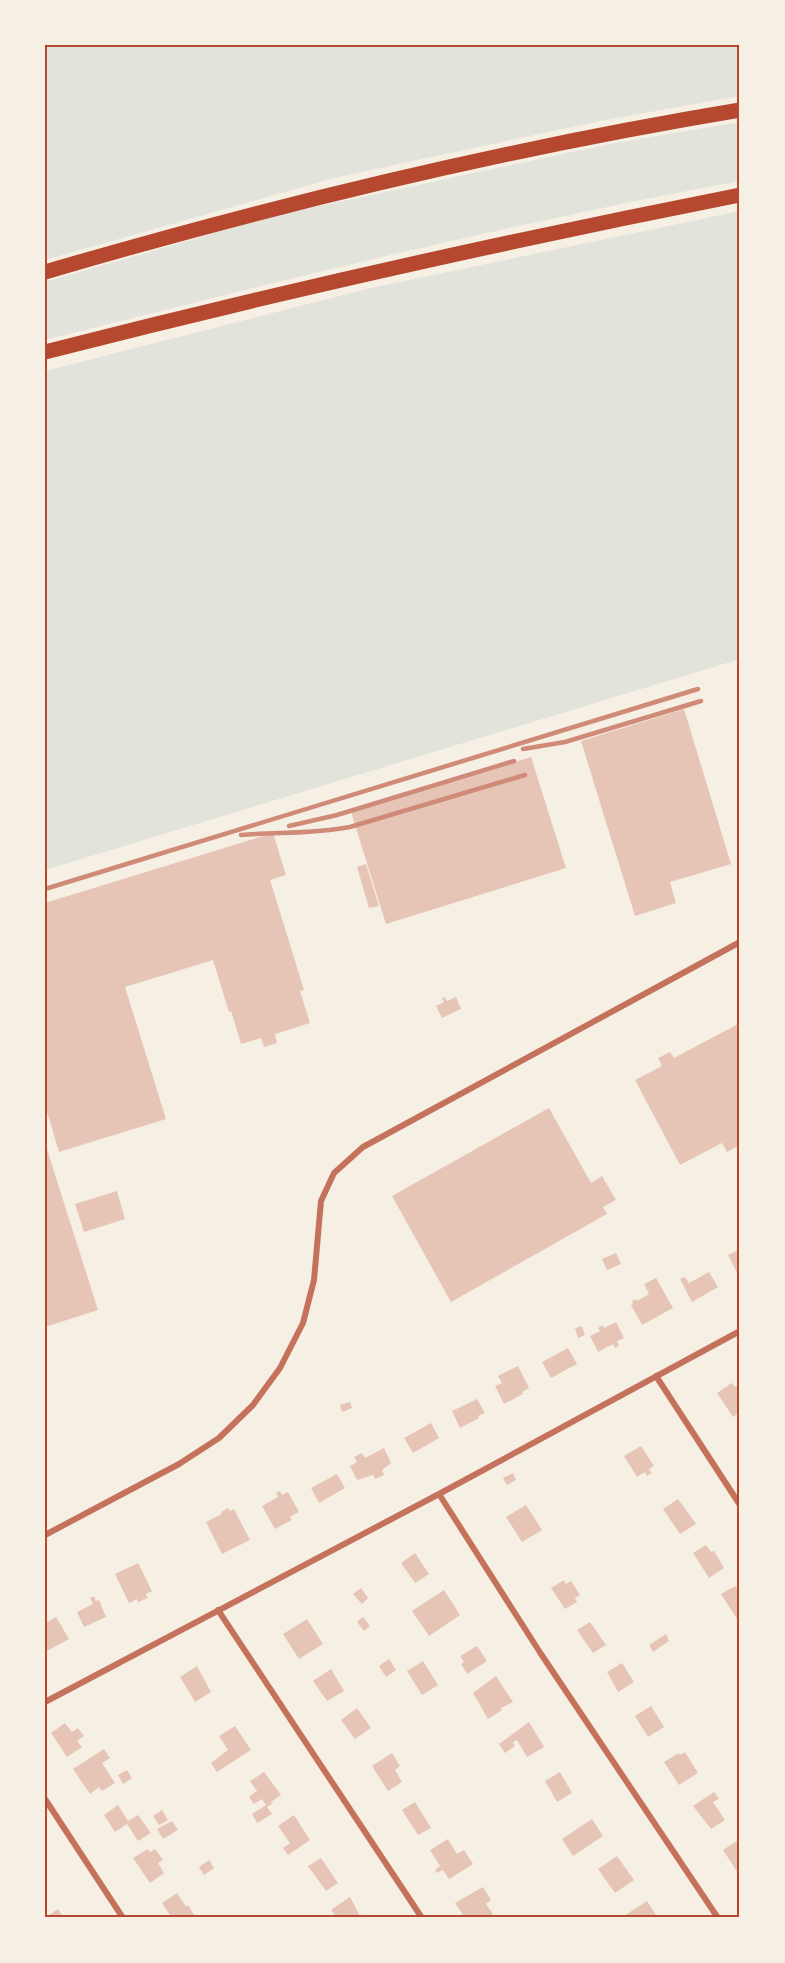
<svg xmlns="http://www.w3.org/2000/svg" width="785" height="1963" font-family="Helvetica,sans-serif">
  <rect width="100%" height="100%" fill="#f6efe4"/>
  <path fill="#e2e4dc" d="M45 45H740V96L600 121 334 178 45 260Z
    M740 122V181C506 224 275 282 45 340V282L278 215 614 143Z
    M740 211V659L45 870V371L371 288Z"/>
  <path fill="#e6c5b7" d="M684 709 731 864 670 882 676 903 635 916 581 741Z
    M531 757 566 868 386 924 351 812Z
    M273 833 286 875 270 880 304 990 300 991 310 1023 275 1034 277 1043 264 1047 261 1038 241 1044 231 1011 229 1012 213 960 125 987 166 1119 59 1152 45 1105V903Z
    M366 864 379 906 369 908 357 867Z
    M445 997 447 1001 456 997 461 1009 442 1018 436 1006 444 1002 442 998Z
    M740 1023V1145L727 1152 722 1143 680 1165 635 1080 662 1066 658 1058 670 1052 674 1058Z
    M549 1108 591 1183 602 1176 616 1200 603 1207 607 1214 451 1302 392 1196Z
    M45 1143 98 1310 45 1327Z
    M117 1191 125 1219 84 1232 75 1204Z
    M740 1249V1278L728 1255Z
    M616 1253 621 1264 607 1270 602 1259Z
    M709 1272 718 1287 692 1302 680 1279 685 1277 689 1283Z
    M656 1278 673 1308 642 1325 631 1305 633 1304 632 1301 636 1299 637 1301 649 1294 644 1284Z
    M616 1322 624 1338 617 1341 619 1346 615 1348 613 1344 598 1352 590 1336 600 1331 598 1328 603 1325 604 1328Z
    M582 1326 585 1335 578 1338 575 1328Z
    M568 1348 577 1364 551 1378 542 1362Z
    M518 1366 529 1388 522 1392 523 1394 504 1404 495 1386 502 1383 498 1376Z
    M732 1383 735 1387 740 1383V1412L733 1417 717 1393Z
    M477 1399 485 1413 478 1416 479 1418 460 1428 452 1411Z
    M350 1402 352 1408 342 1412 340 1405Z
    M431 1423 439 1438 413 1453 404 1438Z
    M641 1446 654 1466 649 1469 652 1473 647 1476 645 1472 637 1477 624 1456Z
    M384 1448 391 1463 382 1470 384 1475 375 1479 373 1475 357 1480 350 1466 357 1462 354 1457 362 1453 365 1458Z
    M513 1473 516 1480 507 1485 503 1478Z
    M337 1474 345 1488 319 1503 311 1488Z
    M280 1491 282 1495 288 1492 299 1512 290 1517 292 1520 275 1529 262 1506 278 1497 276 1493Z
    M678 1499 696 1524 680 1534 663 1509Z
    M526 1505 542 1530 522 1542 506 1517Z
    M228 1508 230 1511 234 1509 250 1540 222 1554 206 1522 222 1514 221 1512Z
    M706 1545 711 1552 714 1551 724 1568 709 1578 693 1553Z
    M415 1553 429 1574 415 1583 401 1563Z
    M138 1563 152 1591 146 1594 148 1598 138 1602 137 1599 129 1603 115 1574Z
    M564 1580 566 1584 571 1581 580 1595 575 1598 577 1602 565 1609 551 1588Z
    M735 1586 740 1592V1617L737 1619 721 1594Z
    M361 1588 368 1598 362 1604 353 1594Z
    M444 1590 460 1615 429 1636 412 1611Z
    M94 1596 96 1601 99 1600 106 1617 84 1627 77 1612 93 1604 90 1598Z
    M56 1617 69 1639 45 1652V1623Z
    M363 1617 370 1626 364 1631 357 1622Z
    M307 1619 323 1644 299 1659 283 1634Z
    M590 1622 606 1645 593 1653 577 1630Z
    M666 1634 669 1641 653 1652 649 1645Z
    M477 1646 487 1661 467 1674 461 1664 464 1662 460 1656Z
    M389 1659 396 1670 386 1677 379 1666Z
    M423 1661 438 1685 422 1695 407 1671Z
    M622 1663 634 1682 618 1692 607 1672Z
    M197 1666 211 1692 195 1702 180 1677Z
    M331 1669 344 1691 327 1701 313 1681Z
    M496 1676 513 1702 501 1708 502 1710 488 1719 473 1693Z
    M651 1706 664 1727 648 1737 635 1716Z
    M357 1708 371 1728 355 1739 341 1720Z
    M529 1722 544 1747 527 1757 517 1740 513 1742 515 1746 505 1753 499 1744Z
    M65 1723 72 1732 78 1728 84 1736 77 1741 82 1747 67 1757 51 1733Z
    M235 1726 251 1750 217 1772 211 1763 228 1750 219 1736Z
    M104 1749 110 1758 102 1763 115 1783 102 1791 99 1787 90 1794 73 1769Z
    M685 1752 698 1773 679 1785 664 1762 679 1753 680 1755Z
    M392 1753 400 1766 395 1770 402 1782 388 1791 372 1766Z
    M127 1770 132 1778 123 1784 118 1775Z
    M264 1772 281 1795 271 1802 272 1804 267 1807 272 1814 257 1823 252 1814 266 1805 262 1799 254 1804 249 1797 257 1791 250 1781Z
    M560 1772 572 1793 557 1802 545 1781Z
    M714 1792 719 1799 713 1802 725 1820 711 1829 693 1806Z
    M415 1802 431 1828 418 1835 402 1810Z
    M118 1805 128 1821 138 1815 151 1833 138 1841 127 1824 115 1832 104 1815Z
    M162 1810 168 1820 159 1825 153 1816Z
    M294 1815 310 1840 288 1855 283 1848 290 1843 278 1826Z
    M592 1819 603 1836 573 1856 562 1839Z
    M172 1821 178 1830 163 1839 157 1829Z
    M448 1839 457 1854 464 1850 473 1864 449 1879 443 1870 437 1873 435 1870 440 1866 430 1850Z
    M740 1839V1876L723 1850Z
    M148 1849 150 1852 155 1849 163 1860 158 1863 164 1873 150 1883 133 1858Z
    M617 1856 634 1880 615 1893 598 1869Z
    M321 1858 338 1883 326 1891 308 1866Z
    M209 1860 214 1868 204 1875 199 1867Z
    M483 1887 491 1900 486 1904 493 1914 487 1918H465L455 1903Z
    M177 1893 186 1907 188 1905 194 1915V1918H172L162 1903Z
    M350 1897 360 1916 362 1914 365 1918H343L342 1916 337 1918 331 1910Z
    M647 1901 658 1918H621Z
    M58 1909 64 1918H45Z"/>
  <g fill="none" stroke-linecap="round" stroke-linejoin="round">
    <path stroke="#c5725c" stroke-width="6" d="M656 1376 740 1505
      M439 1494 541 1654 718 1918
      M45 1535 179 1464 219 1438 253 1405 280 1368 303 1323 314 1280 321 1201 334 1173 363 1147 740 942
      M218 1610 422 1918
      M45 1702 439 1494 740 1331
      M45 1799 123 1918"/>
    <path stroke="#b5482f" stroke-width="15" d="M45 272C273 205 505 149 740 110
      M45 352C275 293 507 241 740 195"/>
    <path stroke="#cf8b77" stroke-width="4.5" d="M523 749 565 742 701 701
      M289 826 337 815 514 761
      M241 835C277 832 314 834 350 827L525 775
      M45 889 698 689"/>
  </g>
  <rect width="785" height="1963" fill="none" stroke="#f6efe4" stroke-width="93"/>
  <rect x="46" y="46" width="692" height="1870" fill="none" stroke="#b5482f" stroke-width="2"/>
</svg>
